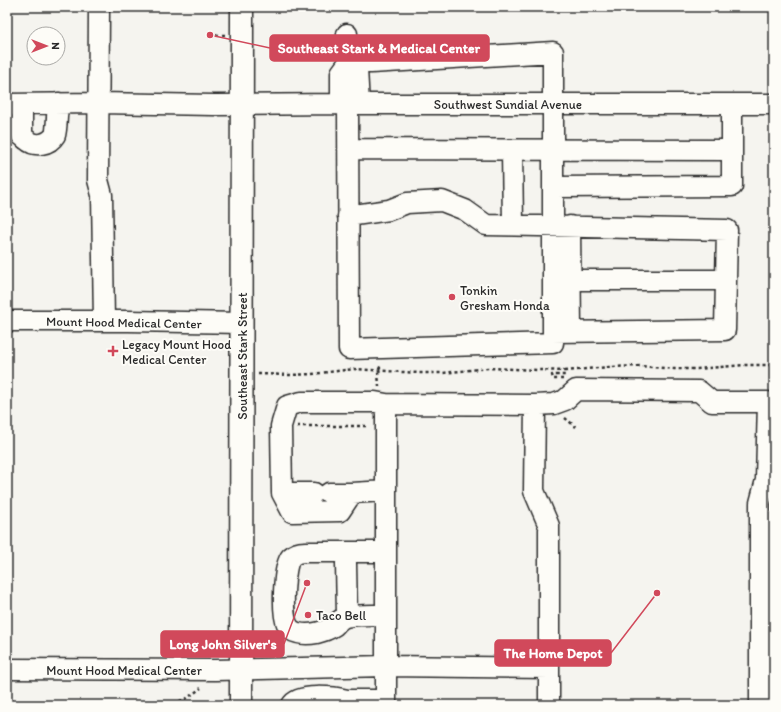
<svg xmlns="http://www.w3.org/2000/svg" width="781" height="712" font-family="Itim,sans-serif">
  <rect width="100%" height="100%" fill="#f5f4ef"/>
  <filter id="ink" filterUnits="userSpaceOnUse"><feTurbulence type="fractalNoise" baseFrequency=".025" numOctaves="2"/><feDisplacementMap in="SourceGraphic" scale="8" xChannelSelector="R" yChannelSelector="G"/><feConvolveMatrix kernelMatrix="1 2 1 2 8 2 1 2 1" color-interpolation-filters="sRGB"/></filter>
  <g filter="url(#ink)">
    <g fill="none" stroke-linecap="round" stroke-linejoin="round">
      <defs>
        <path id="minor" d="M99 7 98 180 102 195 104 321
          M347 34 349 62 371 63 553 52V343L349 349 348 104
          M7 104 99 103 214 105 341 104H774
          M22 104V136C24 137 25 139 27 140 35 147 49 145 55 135 57 130 57 110 58 103
          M341 104V73L349 62 357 69 359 104
          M348 149 732 150
          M512 150 513 225
          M553 187 732 186V104
          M348 216 389 210 407 203 442 201 465 210 486 225 727 230 725 330 553 332
          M570 226 571 332
          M570 280H726
          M7 321H128L242 323
          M386 404 375 402H301L287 406 281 426 282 493 292 512 340 511 352 493 386 491
          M535 405 554 404 565 400 576 390 699 391 712 402H768L766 480 760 503V634
          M282 493H314
          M329 493H352
          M386 552H305C300 552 295 553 291 557 283 566 282 613 287 624 289 629 293 632 298 633 309 636 325 632 334 626 338 622 341 618 346 617 356 614 375 615 386 615
          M346 563 347 616
          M7 669 215 670 386 666 549 668
          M292 705C298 693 335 697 347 700
          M343 705V703L347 700H386
          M386 705V404L535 405 534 491 549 526V705
          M760 705V634H774"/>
        <path id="major" d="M241 705 242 7"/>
      </defs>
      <use href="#minor" stroke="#2b2b2b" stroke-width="23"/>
      <use href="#major" stroke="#2b2b2b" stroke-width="25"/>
      <path stroke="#2b2b2b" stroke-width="2.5" stroke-dasharray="3 3" stroke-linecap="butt" d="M210 35H225
        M565 371 609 367 641 366 674 369H697L745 365H774
        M258 374 291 375 312 374 354 369 419 373H443L488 368 565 371V375H552L553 379H563
        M379 387 378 371 381 365
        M565 418 576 427
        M297 426H369
        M168 705 186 699 201 688"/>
      <use href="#minor" stroke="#fdfcf7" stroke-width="20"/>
      <use href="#major" stroke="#fdfcf7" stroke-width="22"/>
    </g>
  </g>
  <g fill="#d1495b" stroke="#fdfcf7" stroke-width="1.5">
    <circle cx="452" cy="297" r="4"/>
    <path d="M111 345h4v4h4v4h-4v4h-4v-4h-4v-4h4z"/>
    <circle cx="308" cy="615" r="4"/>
  </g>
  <g text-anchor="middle" stroke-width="4" stroke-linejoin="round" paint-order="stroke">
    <g font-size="13" fill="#2b2b2b" stroke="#fdfcf7">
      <text x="508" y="109">Southwest Sundial Avenue</text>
      <text transform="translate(124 322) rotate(1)" y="5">Mount Hood Medical Center</text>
      <text transform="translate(242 356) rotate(-90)" y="5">Southeast Stark Street</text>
      <text x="124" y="675">Mount Hood Medical Center</text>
    </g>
    <g font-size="13" fill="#2b2b2b" stroke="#fdfcf7" text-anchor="start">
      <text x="460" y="295">Tonkin<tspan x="460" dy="15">Gresham Honda</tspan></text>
      <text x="122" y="349">Legacy Mount Hood<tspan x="122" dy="15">Medical Center</tspan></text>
      <text x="316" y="620">Taco Bell</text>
    </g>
  </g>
  <path fill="none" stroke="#d1495b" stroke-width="1.5" d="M210 35L270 48M307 583L284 644M657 593L611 653"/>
  <g fill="#d1495b" stroke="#fdfcf7" stroke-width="1.5">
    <circle cx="210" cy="35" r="4"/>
    <circle cx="307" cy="583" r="4"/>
    <circle cx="657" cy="593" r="4"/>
  </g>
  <g fill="#d1495b" stroke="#d1495b" stroke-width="1.5">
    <rect x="270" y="35" width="219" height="26" rx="4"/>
    <rect x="161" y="631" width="123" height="26" rx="4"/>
    <rect x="495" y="640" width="116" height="26" rx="4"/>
  </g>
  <g font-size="14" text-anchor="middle" font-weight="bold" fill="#fff">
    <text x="379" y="53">Southeast Stark &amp; Medical Center</text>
    <text x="223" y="649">Long John Silver's</text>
    <text x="553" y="658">The Home Depot</text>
  </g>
  <rect width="781" height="712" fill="none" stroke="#fdfcf7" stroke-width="24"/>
  <rect x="12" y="12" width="757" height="688" fill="none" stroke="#2b2b2b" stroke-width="1.5" filter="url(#ink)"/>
  <g transform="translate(46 46) rotate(90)"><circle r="19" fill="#fdfcf7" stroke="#a9a8a5"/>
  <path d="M0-3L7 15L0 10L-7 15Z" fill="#d1495b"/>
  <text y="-6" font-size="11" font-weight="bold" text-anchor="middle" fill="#2b2b2b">N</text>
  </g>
</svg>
